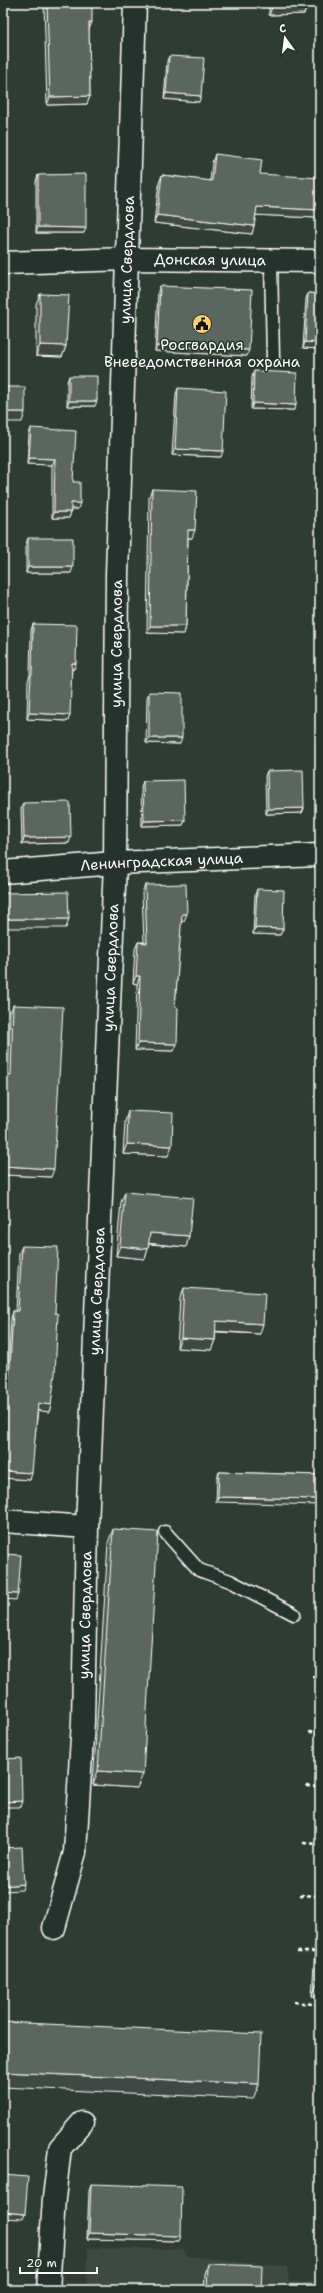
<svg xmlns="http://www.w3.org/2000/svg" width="323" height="2293" font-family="'Shantell Sans',sans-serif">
  <rect width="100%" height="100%" fill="#2f3b35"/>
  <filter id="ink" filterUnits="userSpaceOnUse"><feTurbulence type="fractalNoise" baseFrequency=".025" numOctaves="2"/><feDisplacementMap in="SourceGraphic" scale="8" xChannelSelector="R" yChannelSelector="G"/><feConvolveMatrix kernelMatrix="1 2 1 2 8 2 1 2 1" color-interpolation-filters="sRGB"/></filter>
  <g filter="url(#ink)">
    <path fill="#3c4842" d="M88 2248 183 2249 187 2256 287 2267 289 2282H320V2290H86Z"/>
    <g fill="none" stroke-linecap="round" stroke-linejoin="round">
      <defs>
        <path id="service" d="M271 260 273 359
          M165 1532 199 1570 230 1581 294 1614"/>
        <g id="minor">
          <path id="s1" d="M3 263 129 259 320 261"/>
          <path d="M3 1521 87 1527"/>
          <path id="s2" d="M54 1928 75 1852 83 1721 87 1527 115 863 117 575 135 3"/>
          <path d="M48 2290 54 2198 60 2148 82 2123"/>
        </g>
        <g id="tertiary">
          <path id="s3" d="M3 872 115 863 320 855"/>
        </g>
      </defs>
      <use href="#service" stroke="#fff" stroke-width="15"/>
      <use href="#minor" stroke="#fff" stroke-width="25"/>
      <use href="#tertiary" stroke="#fff" stroke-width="25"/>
      <path stroke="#fff" stroke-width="2.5" stroke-dasharray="4 3" stroke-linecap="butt" d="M312 1677H320
        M309 1732 320 1733
        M306 1786 320 1787
        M303 1843 320 1844
        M300 1895 318 1896
        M297 1952H315
        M294 2002 320 2005"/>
      <use href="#service" stroke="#26332d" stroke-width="12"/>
      <use href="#minor" stroke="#26332d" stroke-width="22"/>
      <use href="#tertiary" stroke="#26332d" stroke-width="22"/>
    </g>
    <path fill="#4e5853" stroke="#fff" d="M44 3H92L89 30 90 96 87 104 47 105Z
      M269 3H308V4L304 14 269 15Z
      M169 56 199 102 164 99 167 61Z
      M215 154 260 174 316 218 256 215 252 234 154 223 159 183 162 175 210 181 212 163Z
      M38 175 84 233H36V181Z
      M160 286 247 356 155 351 158 291Z
      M308 293 320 294V349L303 348 306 299Z
      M40 294 66 346 62 357 36 356V304Z
      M254 371 294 410 251 409 252 377Z
      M69 376 95 406H67V382Z
      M178 388 221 457 172 455 176 394Z
      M31 428 73 482 78 509H71V512L69 518H52V465L27 464 29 434Z
      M152 489 192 538H188L186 626 184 634 147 633 149 497Z
      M28 538 71 573H26V544Z
      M33 624 76 663 74 669H72L68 721 27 719 28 681 30 675 31 630Z
      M149 692 180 744 146 743 147 698Z
      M267 771 304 808 302 813 266 814 265 776Z
      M143 781 185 820 183 825 142 826 141 787Z
      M23 803 69 843 22 844 21 809Z
      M145 885 184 921H181L175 1007 174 1051 135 1050 137 984 133 983 135 949 138 942H144L142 893Z
      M257 889 283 929 280 935 253 934 255 895Z
      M13 1005 51 1177 3 1175V1076L8 1075 10 1013Z
      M128 1111 168 1156 123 1154 125 1122Z
      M125 1192 189 1236 186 1247 149 1244 145 1259 116 1256 121 1202Z
      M22 1246 55 1313 51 1405 49 1412 38 1410 30 1480 3 1478V1415L8 1373 11 1318 13 1311H16L19 1253Z
      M184 1288 260 1334 216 1332 215 1340 211 1350 177 1348 180 1298Z
      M219 1472 320 1475 216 1502 217 1478Z
      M113 1529 137 1788 93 1785 108 1543Z
      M320 1867V1997L312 1996Z
      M91 2184 179 2241 87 2239 89 2190Z
      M208 2264 261 2290H204L205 2274Z"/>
    <path fill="#404744" stroke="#fff" d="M308 4 304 14 269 15 273 5Z
      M89 22H92L89 30Z
      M166 93 201 96 199 102 164 99Z
      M90 96 87 104 47 105 50 97Z
      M257 207 319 210 316 218 254 215Z
      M157 215 254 226 252 234 154 223Z
      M38 227 86 228 84 233H36Z
      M305 342 320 343V349L303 348Z
      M40 345 66 346 62 357 36 356Z
      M157 346 249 350 247 356 155 351Z
      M69 401H97L95 406H67Z
      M253 403 296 405 294 410 251 409Z
      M3 412H25L22 422H3Z
      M175 449 223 451 221 457 172 455Z
      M29 458 55 459 52 465 27 464Z
      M71 503H80L78 509H69Z
      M54 512H71L69 518H52Z
      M188 530H195L192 538H186Z
      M28 567H73L71 573H26Z
      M150 626H186L184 634 147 633Z
      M72 663H76L74 669H70Z
      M29 713 70 715 68 721 27 719Z
      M149 738H182L180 744 146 743Z
      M304 808 302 813 266 814 268 809Z
      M185 820 183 825 142 826 144 821Z
      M71 837 69 843 22 844 24 838Z
      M182 914H187L184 921 179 922Z
      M3 919H69L66 928H3Z
      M255 928 283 929 280 935 253 934Z
      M136 976H140L137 984 133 983Z
      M138 1043 177 1044 174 1051 135 1050Z
      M127 1144 172 1146 168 1156 123 1154Z
      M3 1166 54 1169 51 1177 3 1175Z
      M150 1233 189 1236 186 1247 146 1243Z
      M120 1246 148 1249 145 1259 116 1256Z
      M216 1321 263 1324 260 1334 213 1331Z
      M181 1338 215 1340 211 1350 177 1348Z
      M38 1403 51 1405 49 1412 36 1410Z
      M3 1471 32 1473 30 1480 3 1478Z
      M218 1497 320 1499V1505L216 1502Z
      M3 1593 18 1594 16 1600 3 1599Z
      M98 1771 143 1774 137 1788 93 1785Z
      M22 1801 20 1807H3V1802Z
      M24 1884 22 1890 3 1891V1886Z
      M318 1981H320V1997L312 1996Z
      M3 2072 259 2084 253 2099 3 2087Z
      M3 2212 25 2214 23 2219 3 2218Z
      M89 2233 181 2236 179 2241 87 2239Z"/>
    <path fill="#5b6661" stroke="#fff" d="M47 3H92V22H89L90 96 50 97Z
      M273 3H308V4L273 5Z
      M169 56 204 58 201 96 166 93Z
      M215 154 262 160 260 174 320 178 319 210 257 207 254 226 157 215 162 175 212 181Z
      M86 174V228L38 227V175Z
      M160 286 252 290 249 350 157 346Z
      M308 293 320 294V343L305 342Z
      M40 294 69 295 66 346 40 345Z
      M254 371 297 373 296 405 253 403Z
      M69 376H97V401H69Z
      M3 387H25V412H3Z
      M178 388 226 391 223 451 175 449Z
      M31 428 76 431 73 482H80V503H71V512H54L55 459 29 458Z
      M152 489 197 491 195 530H188L186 626H150Z
      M28 538H73V567H28Z
      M33 624 77 625 76 663H72L70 715 29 713 31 675H32Z
      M149 692 182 693V738H149Z
      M303 770 304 808 268 809 267 771Z
      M184 780 185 820 144 821 143 781Z
      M70 802 71 837 24 838 23 803Z
      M186 884 187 914H182L175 1007 178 1008 177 1044 138 1043 140 976H136L138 942 147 943 145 885Z
      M257 889 284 890 283 929 255 928Z
      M68 892 69 919H3V893Z
      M13 1005 63 1007 54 1169 3 1166V1075L11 1076Z
      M128 1111 173 1113 172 1146 127 1144Z
      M125 1192 193 1198 189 1236 150 1233 148 1249 120 1246Z
      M22 1246 58 1247 55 1313 58 1314 55 1374 51 1405 38 1403 32 1473 3 1471V1428L10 1366 13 1311H18Z
      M184 1288 265 1293 263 1324 216 1321 215 1340 181 1338Z
      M219 1472 320 1475V1499L218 1497Z
      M113 1529 158 1532 143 1774 98 1771Z
      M3 1554 21 1555 18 1594 3 1593Z
      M21 1758 22 1801 3 1802V1759Z
      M22 1847 24 1884 3 1886V1848Z
      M320 1945V1981H318Z
      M3 2022 261 2034 259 2084 3 2072Z
      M3 2175 28 2177 25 2214 3 2212Z
      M91 2184 182 2187 181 2236 89 2233Z
      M208 2264 262 2266 261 2290H207Z"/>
  </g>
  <defs>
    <symbol id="civic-disc" viewBox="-11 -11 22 22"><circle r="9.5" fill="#ffd166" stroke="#26332d"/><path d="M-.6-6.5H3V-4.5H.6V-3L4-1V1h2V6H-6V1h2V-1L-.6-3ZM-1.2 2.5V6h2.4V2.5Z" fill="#111"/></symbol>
  </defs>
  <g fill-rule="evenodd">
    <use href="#civic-disc" x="191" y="313" width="22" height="22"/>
  </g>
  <g text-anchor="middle" stroke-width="3" stroke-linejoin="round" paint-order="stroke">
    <g font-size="15" fill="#fff" stroke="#26332d">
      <text dy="5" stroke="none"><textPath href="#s2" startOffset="1672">улица Свердлова</textPath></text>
      <text dy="5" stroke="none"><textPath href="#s1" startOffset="207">Донская улица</textPath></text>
      <text dy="5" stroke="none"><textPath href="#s2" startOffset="1288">улица Свердлова</textPath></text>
      <text dy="5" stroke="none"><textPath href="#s3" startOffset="159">Ленинградская улица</textPath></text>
      <text dy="5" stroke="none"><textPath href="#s2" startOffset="964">улица Свердлова</textPath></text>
      <text dy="5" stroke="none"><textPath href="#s2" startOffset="640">улица Свердлова</textPath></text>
      <text dy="5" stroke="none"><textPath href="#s2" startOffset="316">улица Свердлова</textPath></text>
    </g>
    <g font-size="15" fill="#fff" stroke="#26332d">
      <text x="202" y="350">Росгвардия<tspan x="202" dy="17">Вневедомственная охрана</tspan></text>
    </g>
  </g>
  <rect width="323" height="2293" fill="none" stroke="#26332d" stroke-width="16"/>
  <rect x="8" y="8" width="307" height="2277" fill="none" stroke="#fff" stroke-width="1.5" filter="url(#ink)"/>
  <g transform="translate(285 38) rotate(346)" stroke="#26332d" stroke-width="3" paint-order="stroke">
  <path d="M0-3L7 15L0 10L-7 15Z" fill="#ffffff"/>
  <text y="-6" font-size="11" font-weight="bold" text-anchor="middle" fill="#ffffff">С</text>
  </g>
  <path d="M20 2267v6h77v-6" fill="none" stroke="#ffffff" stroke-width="2"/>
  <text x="26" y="2267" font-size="12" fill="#ffffff" stroke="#26332d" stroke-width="3" paint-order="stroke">20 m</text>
</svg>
